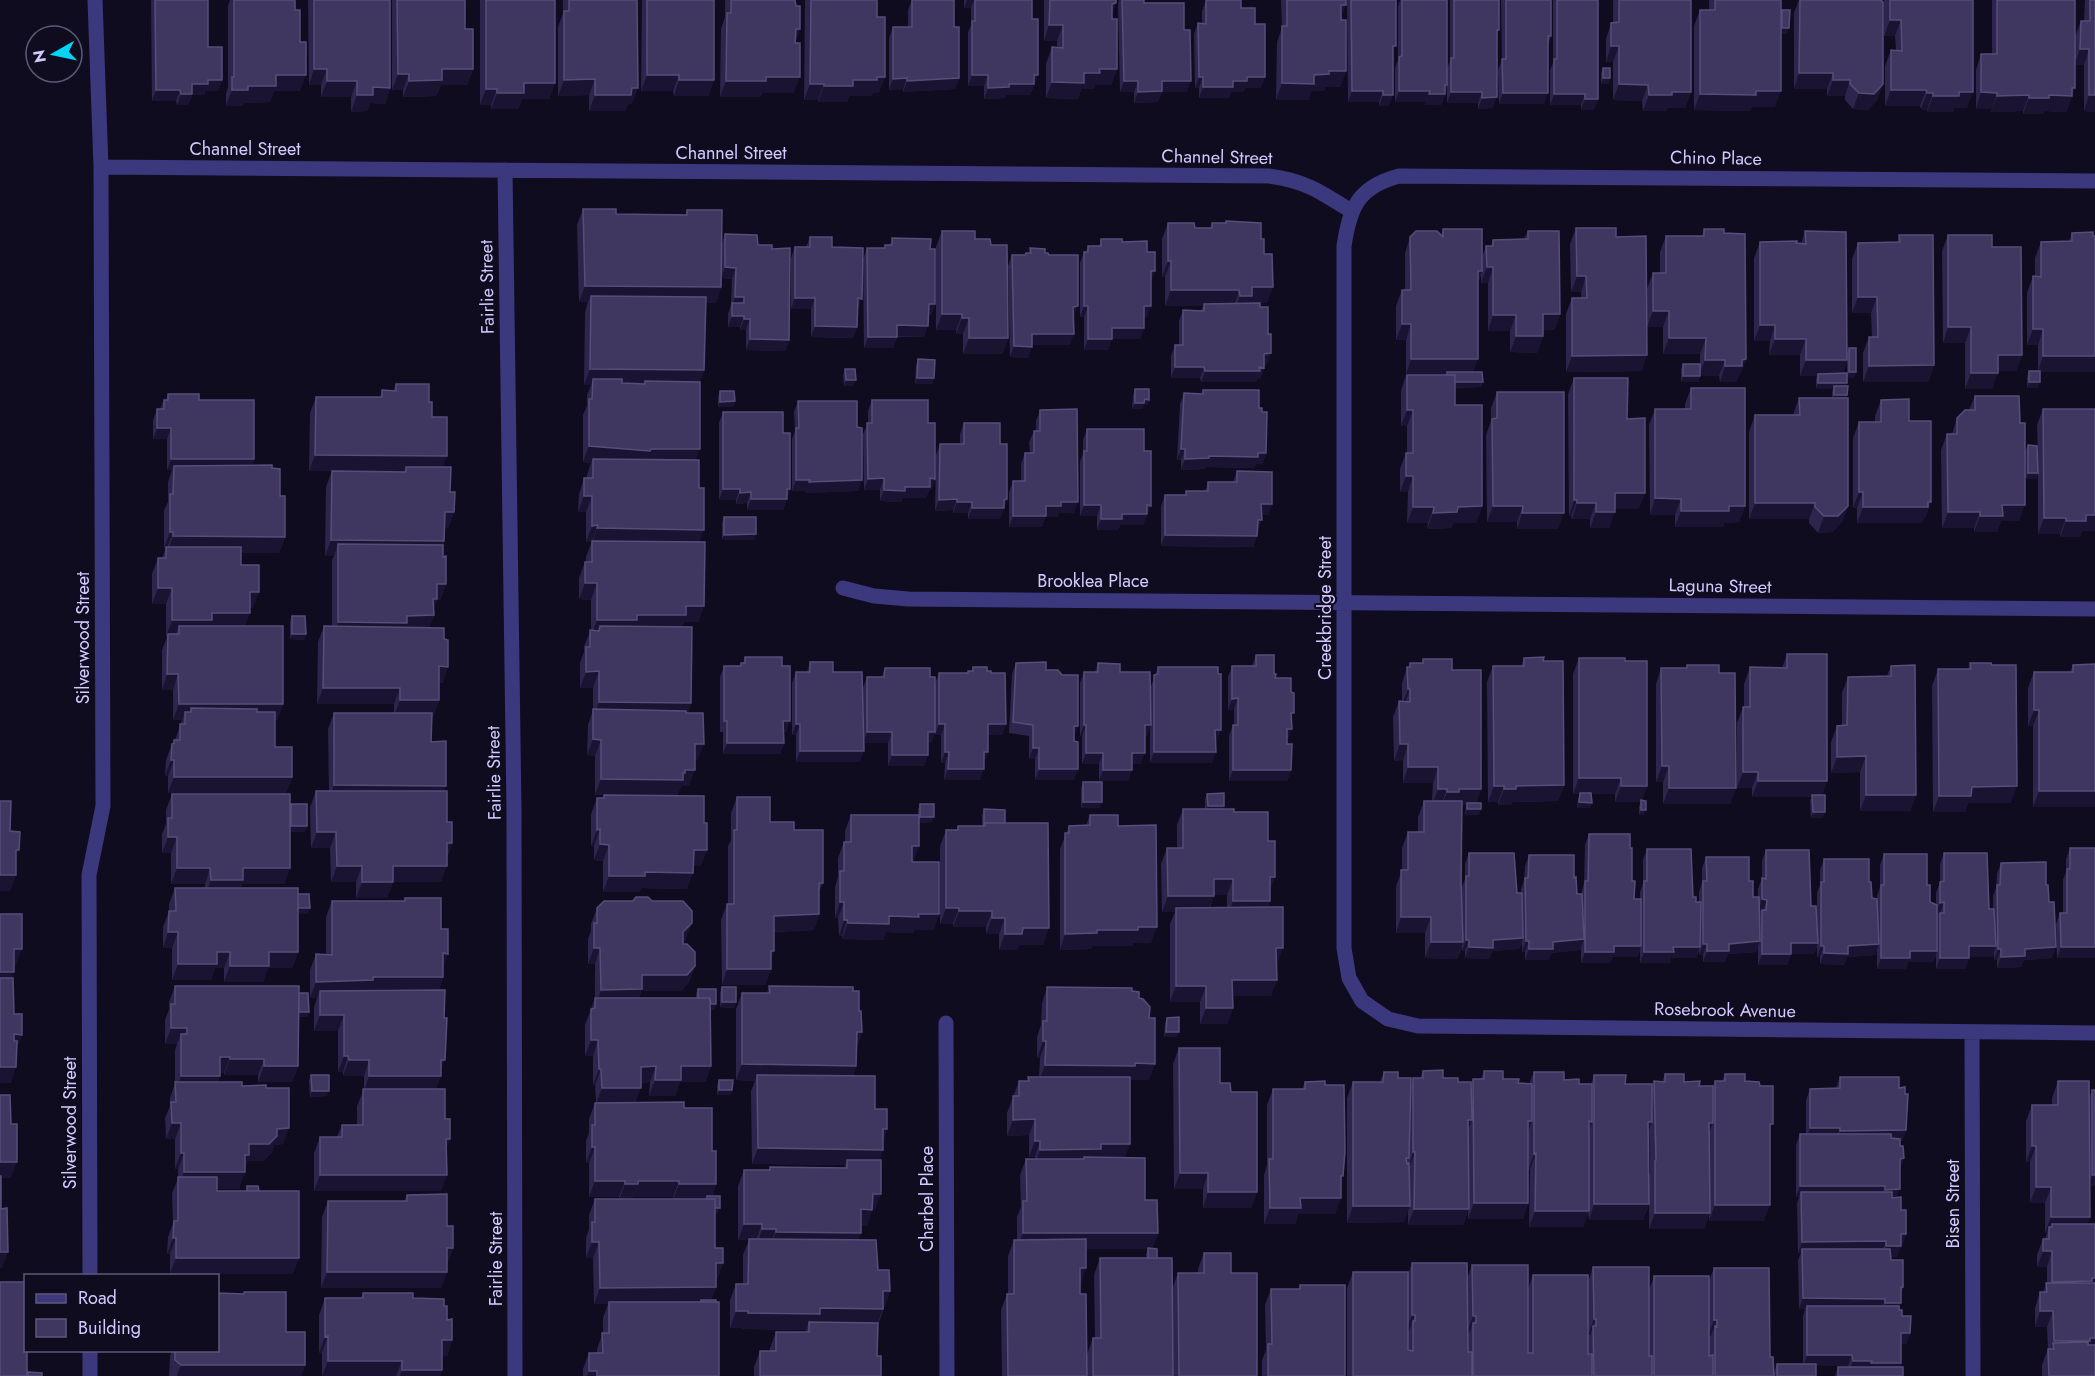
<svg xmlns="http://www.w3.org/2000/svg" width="2095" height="1376" font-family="Jost,sans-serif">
  <rect width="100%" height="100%" fill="#100c1f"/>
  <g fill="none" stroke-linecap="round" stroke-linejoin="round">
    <path stroke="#3c387d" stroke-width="15" d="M101 167 1269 176C1306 181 1321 192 1351 211
      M505 170 514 811 515 1376
      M2095 181 1399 176C1358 187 1350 207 1344 246V948L1349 978 1362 1001 1388 1019 1418 1026 2095 1033
      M843 588 874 596 908 599 2095 609
      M946 1023 947 1376
      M1972 1032 1973 1376
      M90 1276 89 875 103 806 101 167 95 0
      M90 1350V1376"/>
  </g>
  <path fill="#2d254c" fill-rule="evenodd" d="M151 0H208V47L222 80 218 91H205L204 95H192L188 105H177L176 101H152Z
    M230 0H295L300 91H274L270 102 244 103 242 106H226V93L228 88V6Z
    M308 0H390V88L385 104 370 103 367 111 351 112V97H321V85H309Z
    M392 0H465V29L473 69 467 85H441L436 96 403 97V90H392Z
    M480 0H555V83L549 99H522L518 109H491V105H480Z
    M563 0H637L632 104H628L625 111H589V95L558 96V27L563 13Z
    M642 0H714L709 96H674L673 91H641Z
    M725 0H795L796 6 800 29 795 43 794 93H762L760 97H720L721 29 725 17Z
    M805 0H877L879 93H873L871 96H849L847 102H818V100H804Z
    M912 0 954 27 959 78 955 89 903 92V89L889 90V38L893 27H908V10Z
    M964 0H1032V19L1038 75 1030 95H1006L1005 98 984 99V86H968V32L971 25V8H964Z
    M1044 0H1116L1112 15 1117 69 1111 85H1095L1094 89H1081L1078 99 1046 98V64L1052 47 1057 48V41H1044Z
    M1119 0H1144V3L1184 30 1187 92H1162L1158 102 1134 103V92H1120L1118 5Z
    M1206 0 1241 8 1255 24 1261 88H1245L1243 92H1231L1229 98H1199V88H1195L1194 34 1198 23 1202 24V11Z
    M1281 0H1346L1341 18 1346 71 1340 87H1325L1324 91H1311L1308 100H1276L1277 42 1282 28Z
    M1347 0H1396L1389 106H1379V102H1348Z
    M1400 0H1447V68L1450 61V0H1499L1493 108 1478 109V103H1447V86L1445 94 1441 105H1425L1426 102H1395V68L1398 60V7Z
    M1501 0H1551V36L1548 45 1544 104H1499L1498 70 1502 60Z
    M1553 0H1598L1594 110H1581V105H1550V70L1553 63Z
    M1613 0H1691V92L1685 108H1667L1666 111H1643L1642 101 1613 100V62H1606V39L1611 23H1613Z
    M1709 0H1781V14L1782 10 1787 34H1781L1775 107H1752L1750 111 1694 110V26L1700 10H1709Z
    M1799 0H1882L1883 84 1877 100 1868 110 1853 109 1845 100V96H1827V89H1794V13Z
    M1884 0H1973L1967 108H1954L1953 112H1927V110L1921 109 1920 106H1885V66L1891 50H1896L1895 36H1884Z
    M1992 0H2075V37L2081 21H2084L2085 0H2095V112L2084 111V65H2075V88L2066 112 2044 111 2043 114H2023V111L1991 112 1992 109H1976V70L1981 54H1992Z
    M1603 68 1610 78 1608 84H1601V73Z
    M583 209 616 214 685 215 687 210 722 243 725 234 772 249 789 340 785 351 746 350V330H740V327H728V314L731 305 732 279 722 278 721 287 716 303H706L704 370 700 382 696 460 699 488V542L704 606 698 622H684L682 627 691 703 688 713 698 760H695L689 786H681L677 796 701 866H693L687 889 641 888 639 892H603V861L594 860V846H591V814L597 798H603L604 795H634H595V756L587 755 588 725 593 710V688H580V663L584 652V646L591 630V600L579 599V578L585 562H586V557L592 541 586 542V512H578L579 494 584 478H587V475L591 463 583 462V415L587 406V395L591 385H584L585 312 588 302H579L577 225Z
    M1226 221 1261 239 1267 303H1249L1267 364 1264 365V368L1260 379 1257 378 1256 382H1201L1200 378H1171V356L1175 345H1179V321L1183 310 1201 311 1203 306H1165V277H1162V239L1168 223 1195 228H1210L1212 223H1225Z
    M1576 228 1616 237 1642 371 1566 372V314L1572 298H1581V292H1571L1570 244Z
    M1443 229 1482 257 1486 246H1491L1493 240 1524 239 1528 231 1560 314 1554 330H1543V336L1537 353 1510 352V331H1488V283H1481V275L1478 282 1473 372 1483 382 1481 387 1455 388V405L1482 506 1476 523H1453L1451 528 1427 529 1428 523H1407L1408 492H1400V469L1406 453H1407V426H1401V391L1406 375V340H1396V306L1402 290H1405V253L1410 237 1441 235Z
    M1704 229 1724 233 1746 359 1740 375H1739L1736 382H1720L1719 376H1700L1698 382H1681V369L1683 364H1700V354H1663V327H1647V289L1653 273H1660V252L1666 236H1702Z
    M942 231 975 239 1008 338 1002 354H963V334H956V330H936V247Z
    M1805 231 1847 354 1849 348 1856 372 1854 378H1847V361L1843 373 1847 383 1846 386 1848 506 1842 522 1832 532 1818 533 1809 523V519H1749V432L1755 415H1793L1799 398H1832V392L1833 389H1816V379L1817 376H1800V355H1769L1770 341H1754V258L1760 242 1801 244Z
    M2072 233 2095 236V372H2040L2038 388H2027V377L2029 371H2038V345H2027V293L2033 276H2035V258L2041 242 2069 241Z
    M1899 235 1934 365 1928 382H1863V353L1869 337H1872L1871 313H1852V259L1858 243 1897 242Z
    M1948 235 1992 247 2022 355 2016 371H1998L1992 389H1965V343H1943L1942 251Z
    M810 237 832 247 862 299 857 310V327L853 338 811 337V309H791V258L795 247H806Z
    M892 238 930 249 935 304 931 315H929L924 337H897L893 348H864L863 259 867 248H884L885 245H890Z
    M1101 239 1122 242 1147 252 1151 281 1147 317H1144V328L1140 339H1112L1108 350H1084V317H1080V263L1084 252H1086L1088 246H1099Z
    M1030 248 1045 253 1074 317 1073 318 1070 345H1032L1028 358 1010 357 1008 266 1012 255H1025L1029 253Z
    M918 359 934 378 932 384H915L916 365Z
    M845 369 853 386H844L843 375Z
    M1574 378 1627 419 1639 509H1615L1609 528H1590V519H1572L1571 516H1569L1568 394Z
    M396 384 429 402 443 467 450 492 454 512 448 528H445L443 557 446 584 440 600H437L433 609 434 615 429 627 443 683H439V700L433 716H432L431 742 444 791 447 822 452 843 447 858 441 882H393L387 898H356V882H331L330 848H311L310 807 316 791H329L328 729 334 713H394V704H317L318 642 324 626H332V560L334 556H325L326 487 332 471H309L310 413 316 397H380L382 390 393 391Z
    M1691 388 1745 506 1739 522 1724 523 1723 527H1675V515H1650L1649 425 1655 409H1685V404Z
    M1135 389 1149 400 1147 405H1144L1142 409H1132L1133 395Z
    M1203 390 1259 408 1262 412 1266 453 1262 464H1256L1254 468 1206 467 1205 469 1181 470V460H1177L1180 404 1184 393 1202 394Z
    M720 391 735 401 733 407H718V397Z
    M1497 392 1558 529H1517V522H1487L1486 435 1491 421V408Z
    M168 394 199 400 251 465 272 468 280 496 285 537 279 553H241V565L253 608H250L245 626 283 704 277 720H275V747L292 777 286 793H168V776H165L166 760 172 744H173L175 740 182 720H173V690H162V650L167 637H166V604H152V574L158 558H162L166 548H164V510L168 502V482L172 470H167V439H153V420L157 409H160L164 400H166Z
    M1975 396 2019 521H2001L1997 532H1974V528H1942L1941 450 1947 434H1952L1957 418 1969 410Z
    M872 400 928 423 935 479 931 490H929L926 498H903L901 502 880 501V490H864L863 434 868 423V411Z
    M1881 400 1909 421 1931 502 1925 518H1924L1922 523H1857V508H1853V438L1859 422H1875V416Z
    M798 401 857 427 862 480 858 491 805 493 806 491H792V439L795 431 794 412Z
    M2043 409 2082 531 2080 537H2060V534H2038V474L2036 479H2026L2025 451 2028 445 2038 452 2037 425Z
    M1040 410 1074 513H1059L1057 517H1045L1042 527H1009V492L1013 481H1021V464L1025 453H1030L1029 442 1034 431H1036V421Z
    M723 412 783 433 790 489 783 510H747V503L736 504V500H719V423Z
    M964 423 1000 444 1007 499 1000 519H968V513H953V510L935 511 936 455 940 444H960V434Z
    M1087 429 1147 517 1146 516 1143 525H1120L1118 530H1097V516H1080V462L1083 453V440Z
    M1237 471 1272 504 1268 515H1262L1257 531V536L1253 547 1161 546V506L1165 495H1185L1186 491H1205L1208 482H1233Z
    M724 517 756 534 754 540H722V523Z
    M292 616 306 634 304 640 290 639V622Z
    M1787 654 1822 795 1823 818H1811L1810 800 1812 797H1752V788H1737V723L1743 707H1744V684L1750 667 1782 668Z
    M1256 655 1274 674 1291 721 1287 740 1291 770 1287 781H1229V736L1233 725H1234V709L1228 710V677L1232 666H1252Z
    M745 657 786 732H783L784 743 780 754H723V732H720V677L724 666H740L741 663H743Z
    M1524 658 1543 661 1564 785 1558 801 1512 802 1511 805H1498V802H1488L1487 682 1493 666H1521Z
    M1579 658 1625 661 1647 786 1642 800 1644 815H1639V806L1641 802H1615V794H1591L1590 808H1577L1578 799 1580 794H1573V674Z
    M1423 659 1452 670 1481 789 1476 803 1479 815H1465L1466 805H1462V887L1465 879V864L1469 853 1517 893H1521V889L1524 880 1525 866 1529 855 1574 878 1577 894H1581L1584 883 1585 845 1589 834 1632 881 1634 899H1640V892L1643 883V860L1647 849 1696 902H1699V892L1702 882V868L1706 857 1749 881 1753 897H1758V889L1762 878V861L1766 850 1811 906 1817 922V893L1820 885V870L1824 859 1869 882 1872 898 1877 899V896L1880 887V865L1884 854 1927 885 1930 902 1936 904V893L1940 882V864L1944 853 1989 909H1993V896L1996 888 1997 874 2001 863 2046 885 2049 902 2052 958 2024 960 2021 967 1997 968V960H1994V953L1992 957H1969L1965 969H1936V955L1933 962H1908L1906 969H1877V949L1875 955 1847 957 1844 965 1820 964V957H1817V946L1814 954H1791L1787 965H1758V947L1756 952 1728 954 1725 962H1703V955H1699V951L1696 958H1671L1670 963H1640V950L1637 957H1612L1610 963H1581V947L1580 950 1551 953 1549 960H1525V952H1522V943L1519 949 1492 951 1489 959 1465 958V951H1462V947L1457 959 1425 958V933H1396V886L1402 870V848L1408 832H1418V817L1424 801H1432L1433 783H1403V760L1394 761 1393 717 1399 701H1402V683L1407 667H1409L1410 663H1422Z
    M810 662 833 672 863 714V688L867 677H882L885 668 930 677 935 732 931 743H928V755L924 766H888V743H864L860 762H796V735H792V683L796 672H807Z
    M1016 663 1046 670 1074 736V780H1035V759H1029V736L1009 733 1012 674Z
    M1098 663 1151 686 1158 667 1217 741H1216L1212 763H1150V726L1147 736H1145L1141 764H1132L1128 781H1099V764H1082V736H1080V683L1084 672H1095Z
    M1970 663 2011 803H1968L1965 812H1933L1932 686 1938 669H1968Z
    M2095 664V807H2033V726H2028V688L2034 672H2070L2073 665Z
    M1687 665 1719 673 1736 788 1730 804H1663V782H1656V684L1661 668H1686Z
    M1891 666 1916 795 1910 811H1860V772L1831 773V742L1837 726H1842V693L1848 677 1887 676Z
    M973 667 987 671 1006 724 1002 735H988V752L984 762 980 780H944L945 763H941V735H935V684L939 673H968L972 671Z
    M1083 782 1100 808H1081V788Z
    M172 794 290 807 291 804 305 832H290V868L284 884H242L240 888 298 894 308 914H298V952L292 968H268L263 982H224V968H215L211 980H172V948H163V927L169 911V904L175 888H205V884H171V853H162V834L166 824V810Z
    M1207 794 1224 806 1223 809 1234 812 1268 841 1275 877 1270 888V901L1268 907 1277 964 1271 996H1233V1008L1227 1024H1200V1002H1170V924L1175 912H1162L1161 864 1167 848H1177V825L1183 809H1205V799ZM1214 895H1227V908H1210Z
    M737 797 770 822 794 830 823 883 819 891V914L814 930 774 932 771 961V969L765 985H722L721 920 727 904H728V846L731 840V813Z
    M920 804 932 822 919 823 913 862 934 930H914L913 933 886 932 883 940 842 939V936H839L838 918H835V887L838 877V858L844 842H845V831L851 815H918V809Z
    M984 809 1005 823 1043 945H1019L1017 950H999V934H986V927H953V924H940V846L946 830H957L958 826H982V815Z
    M1090 815 1118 826 1151 943H1133L1132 946H1092L1091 949 1060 950V849L1069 826 1086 825Z
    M2070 848H2095V958H2057L2056 924 2060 913H2063V880L2066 872V859Z
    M405 898 441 929 443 966V977L439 990 441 1070 436 1089 446 1150 441 1191H314V1153L320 1137H337L342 1125H357V1106L364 1089V1076H343V1072H338V1031H314V1007L317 998H310V970L316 954H326V917L332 901H404Z
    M597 908 686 939 683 942 695 966 689 982 681 991H641L639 998H696V994L698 989 716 1004 714 1010H711V1066L705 1082H680L675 1096H649L650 1082 641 1083 635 1103 684 1108 712 1151 716 1184 712 1196 718 1213H715V1248L723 1263 717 1279H716V1287L711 1300 719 1376H583V1369L589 1353H597V1349L603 1333V1318L608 1304H594L593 1258H586V1238L589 1229V1215L595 1199H619V1197H589V1163H586V1141L589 1133V1119L595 1103H596L595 1085H593V1056H585V1025L595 998V964H588V939L591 931V924ZM633 1197H673V1199H632Z
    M175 986 299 995 309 1012 307 1017H298V1066L292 1082H258V1075H224V1073H220L218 1082 242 1086 283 1144 274 1145 272 1152 263 1161H247L239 1189 217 1188V1191H246L247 1186 259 1191 293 1274H170V1254H167L168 1237 173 1223 172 1193 178 1179V1169H175V1139H166L165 1118 170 1106V1098L175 1083V1050L177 1044H165V1020L169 1010V1002Z
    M769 986 853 991 859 1011 862 1032 857 1046 856 1066 853 1076 887 1129 883 1141V1150L879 1160 875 1210H872L867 1226H861L858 1240 878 1270 890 1291 878 1325 877 1356 881 1376H754V1367L760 1351H770V1348L776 1332H806V1330L742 1329 743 1328H730V1300L736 1284H743V1255L749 1240H738V1186L744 1170H769L770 1167 844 1168 845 1165 752 1164 751 1091 755 1081 736 1080V1009L742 993H767Z
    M722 987 736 1002 734 1008 720 1007V993Z
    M1047 987 1132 991 1139 998 1149 1080 1130 1079 1125 1158 1145 1200 1158 1233 1152 1248 1157 1258 1173 1376H1087V1354L1093 1338H1095L1094 1275 1100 1258H1146V1254L1148 1249H1086L1081 1284 1080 1294 1087 1376H1002L1001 1310 1007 1294H1008V1256L1014 1240H1017V1217L1021 1207 1020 1175 1026 1159H1035V1157H1029V1135L1007 1136V1113L1019 1081H1027L1028 1077H1039L1040 1058H1037V1037L1041 1025 1042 1003Z
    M1167 1018 1177 1037H1164L1165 1023Z
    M1179 1048 1231 1092 1257 1192 1251 1208H1203V1189H1174L1173 1064Z
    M1423 1071 1443 1078 1458 1082 1471 1084 1473 1079H1481L1484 1071 1503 1079 1518 1083 1529 1084 1534 1072 1579 1084H1591L1594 1075 1625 1084 1652 1087 1654 1081 1662 1082 1665 1074 1684 1082 1699 1086H1713L1715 1081H1722L1725 1074 1760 1086 1770 1132 1764 1221H1709V1214L1704 1229H1649V1204L1643 1220H1589L1588 1213 1583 1227H1529L1530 1169 1528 1170V1203L1523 1219H1468V1211L1463 1225H1408V1210L1404 1222 1347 1223V1098L1353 1082H1380L1384 1072 1398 1078 1411 1085 1413 1078H1420ZM1649 1130 1650 1172 1649 1176Z
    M311 1075 327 1096 310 1097 309 1080Z
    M1840 1077 1899 1088 1906 1130 1902 1141H1900V1146L1904 1158 1900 1168 1897 1198 1906 1234 1902 1245H1901L1897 1257H1891V1260L1903 1287 1901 1294 1899 1307 1910 1333 1906 1344H1901V1363L1900 1367 1903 1376H1835L1838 1367H1848V1366H1816V1376H1347V1288L1353 1272 1408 1274 1412 1263 1467 1279 1472 1265 1528 1289 1533 1275 1588 1282 1593 1267 1649 1290 1654 1276 1709 1281 1714 1268 1770 1357 1774 1373 1777 1364H1803V1317L1805 1309H1799L1798 1260 1801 1253H1798L1797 1203 1799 1197H1796V1145L1800 1134H1806V1100L1810 1089 1836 1088Z
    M719 1080 732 1090 730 1095H717V1086Z
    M2058 1081 2089 1098 2092 1090 2095 1186H2090V1217L2087 1224 2095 1376H2042V1365L2048 1349 2047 1327H2035V1308L2040 1292H2043L2047 1283V1267H2037V1255L2043 1239H2045L2047 1233H2045V1203H2030V1162H2026V1121L2032 1105H2052V1098Z
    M1305 1082 1325 1085 1341 1182 1335 1214H1298L1295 1224H1264V1175L1267 1165V1105L1273 1089H1302Z
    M407 1195 453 1248 447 1264V1272L441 1288H321L322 1217 328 1201H404Z
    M1204 1253 1231 1273 1257 1376H1173L1172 1289 1178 1273H1198V1269Z
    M1300 1285 1345 1376H1262V1360L1266 1350 1265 1305 1271 1289H1299Z
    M363 1293 413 1298 444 1306 452 1340 447 1356H442L440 1376H322V1353H319V1315L325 1298H361Z
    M286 1332 305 1365 301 1376H169L170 1357 172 1350H218Z"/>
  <path fill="#1a1432" d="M967 0H974L971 8H964Z
    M1116 3 1110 20 1112 4Z
    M1341 5H1346L1340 21Z
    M1890 20H1901L1895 36H1884Z
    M1049 25H1063L1057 41H1044Z
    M1782 28H1789L1787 34H1780Z
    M796 29H800L794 45Z
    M1611 46H1619L1613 62H1606Z
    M2080 49H2089L2084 65H2074Z
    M314 69H327L321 85H309Z
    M442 69H473L467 85H441L436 96 403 97 409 81Z
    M1099 69H1117L1111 85H1095L1094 89H1081L1078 99 1046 98 1052 82 1084 73Z
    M1329 71H1346L1340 87H1325L1324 91H1311L1308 100H1276L1282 83Z
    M1799 73H1833L1827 89H1794Z
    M398 74H409L403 90H392Z
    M276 75H306L300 91H274L270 102 244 103 242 106H226L232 90 248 86Z
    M647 75H679L673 91H641Z
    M972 75H988L984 86H968Z
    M1034 75H1038L1030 95H1006L1005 98 984 99 988 88 1009 84Z
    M766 77H800L794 93H762L760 97H720L726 81Z
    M877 77H885L879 93H873L871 96H849L847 102H818L824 86 853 80Z
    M1199 77H1203L1199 88H1195Z
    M1247 77H1265L1261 88H1245L1243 92H1231L1229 98H1199L1203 87Z
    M907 78 903 89 889 90 893 79Z
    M959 78 955 89 903 92 907 81Z
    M1603 78H1610L1608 84H1601Z
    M595 79 589 95 558 96 564 80Z
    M208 80H222L218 91H205L204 95H192L188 105H177L181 94 192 84Z
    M679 80H714L709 96H674Z
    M1833 80H1850L1845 96H1827Z
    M327 81H357L351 97H321Z
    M1124 81H1138L1134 92H1120Z
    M1162 81H1191L1187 92H1162L1158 102 1134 103 1138 92Z
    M524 83H555L549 99H522L518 109H491L497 93Z
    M810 84H824L818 100H804Z
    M1619 84 1648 85 1642 101 1613 100Z
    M1883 84 1877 100 1868 110 1853 109 1859 93Z
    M1445 85H1447L1441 105H1425L1429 94Z
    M373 87 390 88 385 104 370 103 367 111 351 112 357 95Z
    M632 88H638L632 104H628L625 111H589L595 95Z
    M2072 88H2075L2066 112 2044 111 2043 114H2023L2029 98 2049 95Z
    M486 89H497L491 105H480Z
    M156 90H180L176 101H152Z
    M1891 90H1926L1920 106H1885Z
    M1352 91H1383L1379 102H1348Z
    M1399 91H1430L1426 102H1395Z
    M1756 91H1781L1775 107H1752L1750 111 1694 110 1700 94Z
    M1451 92H1482L1478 103H1447Z
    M1672 92H1691L1685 108H1667L1666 111H1643L1649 95Z
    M1959 92H1973L1967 108H1954L1953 112H1927L1933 96Z
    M1981 92 1997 93 1992 109H1976Z
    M1503 93H1548L1544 104H1499Z
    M1927 93H1933L1927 110 1921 109Z
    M1554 94H1585L1581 105H1550Z
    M1383 95H1393L1389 106H1379Z
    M2029 95 2023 111 1991 112 1997 96Z
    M2089 95H2095V112L2084 111Z
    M1497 97 1493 108 1478 109 1482 98Z
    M1585 99H1598L1594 110H1581Z
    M1168 261H1171L1165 277H1162Z
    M725 267 736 268 732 279 721 278Z
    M1487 267H1493L1488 283H1481Z
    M1151 271H1155L1151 282Z
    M1478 271H1482L1476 287Z
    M1577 276H1586L1581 292H1571Z
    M585 286 721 287 716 303 591 302V296L588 302H579Z
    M1252 287H1273L1267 303H1249L1234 312 1240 296Z
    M1171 290H1239L1234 306 1204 304 1203 306H1165Z
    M735 297H744L740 308 732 306Z
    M1858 297H1877L1871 313H1852Z
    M795 298H815L811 309H791Z
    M858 298 862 299 858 310 854 309Z
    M929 304H935L931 315H925Z
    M1078 306 1074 317 1069 318 1073 307Z
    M1084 306H1088L1084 317H1080Z
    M1144 306H1151L1147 317H1140Z
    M1653 311H1669L1663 327H1647Z
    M942 314H962L956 330H936Z
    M1543 314H1560L1554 330 1537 331Z
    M1493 315H1516L1510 331H1488Z
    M732 316H744L740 327H728Z
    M962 318H969L963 334H956Z
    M744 319H750L746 330H740Z
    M1402 324H1411L1406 340H1396Z
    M897 325 928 326 924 337 893 336Z
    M1760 325H1775L1770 341H1754Z
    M815 326 857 327 853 338 811 337Z
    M1948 327H1971L1965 343H1943Z
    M1112 328H1144L1140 339H1112L1108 350H1084L1088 339Z
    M2033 329H2043L2038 345H2027Z
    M1032 334H1074L1070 345H1028Z
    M1516 336H1543L1537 353 1510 352Z
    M868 337H897L893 348H864Z
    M969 338H1008L1002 354H963Z
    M1669 338H1706L1700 354H1663Z
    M750 339 789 340 785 351 746 350Z
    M1775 339H1806L1800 355H1769Z
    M1014 346 1032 347 1028 358 1010 357Z
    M1271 353 1267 364 1260 365 1264 354Z
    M1647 355 1642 371 1566 372 1572 356Z
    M1998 355H2022L2016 371H1992Z
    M2043 356H2095V372H2038Z
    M1411 359H1478L1472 375 1447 372 1446 375H1406Z
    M1746 359 1740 375H1739L1736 382H1720L1725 366 1742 360Z
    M1705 360H1725L1719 376H1699Z
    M1806 360H1847L1842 376 1818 374 1817 376H1800Z
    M1934 365 1928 382H1863L1869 366Z
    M1175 367H1204L1200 378H1171Z
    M1259 367 1264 368 1260 379 1257 378 1256 382H1201L1205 371Z
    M590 369 704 370 699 386 645 381 643 386 593 379 591 385H584Z
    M1849 372H1856L1854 378H1847Z
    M1971 373H1998L1992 389H1965Z
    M1683 376H1700L1698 382H1681Z
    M917 378H934L932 384H915Z
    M846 380H856L853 386H844Z
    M1448 382H1483L1481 387 1446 388Z
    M2029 382H2040L2038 388H2027Z
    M1818 383H1847L1845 389 1834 386 1833 389H1816Z
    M1834 395H1847L1845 400H1832Z
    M1145 399 1149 400 1147 405H1144L1142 409H1132L1135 403Z
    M735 401 733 407H718L720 402Z
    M1407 410H1413L1407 426H1401Z
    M157 428H171L167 439H153Z
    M589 446 651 449H700L694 465 593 459 591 463 583 462Z
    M1181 449H1185L1181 460H1177Z
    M1258 453H1266L1262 464H1256L1254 468 1206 467 1205 469 1181 470 1185 459Z
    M315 455 447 456 441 472 406 467 404 472 309 471Z
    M171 459H254L250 470 174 466 172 470H167Z
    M2028 473H2038L2036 479H2026Z
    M1406 476H1413L1408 492H1400Z
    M884 478 880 490H864L868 479Z
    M930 478 935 479 931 490H929L926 498H903L901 502 880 501 884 490 905 487Z
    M796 480H810L806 491H792Z
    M862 480 858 491 805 493 809 482Z
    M723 489H740L736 500H719Z
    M787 489H790L783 510H747L751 499Z
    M751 492 747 503 736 504 740 493Z
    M1859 492H1863L1857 508H1853Z
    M1615 493H1645L1639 509H1609Z
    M584 496H592L586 512H578Z
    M1655 498 1681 499 1675 515H1650Z
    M957 499 953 510 935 511 939 500Z
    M1007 499 1000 519H968L972 508Z
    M1574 500H1577L1571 516H1569Z
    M957 502H972L968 513H953Z
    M1061 502H1078L1074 513H1059L1057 517H1045L1042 527H1009L1013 516Z
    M1931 502 1925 518H1924L1922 523H1857L1863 507Z
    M1577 503H1596L1590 519H1572Z
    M1755 503H1815L1809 519H1749Z
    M1261 504H1272L1268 515H1257Z
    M1084 505H1101L1097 516H1080Z
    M1147 505 1151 506 1143 525H1120L1118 530H1097L1101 519 1122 514Z
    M2002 505H2025L2019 521H2001L1997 532H1974L1980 516Z
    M1482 506 1476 523H1453L1451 528 1427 529 1433 513 1458 507Z
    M1493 506H1523L1517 522H1487Z
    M1729 506H1745L1739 522 1724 523 1723 527H1675L1681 511Z
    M1848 506 1842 522 1832 532 1818 533 1824 516Z
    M1413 507H1434L1428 523H1407Z
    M445 512H454L448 528H439Z
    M1596 512H1615L1609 528H1590Z
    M1948 512H1980L1974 528H1942Z
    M1522 513H1564L1558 529H1517Z
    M2086 515H2095V531H2082L2080 537H2060L2066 521Z
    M2044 518H2066L2060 534H2038Z
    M1258 520H1262L1258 531Z
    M598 525 592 541 586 542 592 526Z
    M597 528 704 530 698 546 592 544Z
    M170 532H173L167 548H164Z
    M756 534 754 540H722L724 535Z
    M1165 535 1257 536 1253 547 1161 546Z
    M173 536 285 537 279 553H167Z
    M331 540 444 541 439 557 338 544 334 556H325Z
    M585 583H597L591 600 579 599Z
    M437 584H446L440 600H437L431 615V600Z
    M158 588H172L166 604H152Z
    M250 592H259L253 608H244Z
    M686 606H704L698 622H684L680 631H599L600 626 596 636H591L597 620 637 615Z
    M212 613H250L244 629 179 634V626L175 637 168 634 166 637 172 620Z
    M434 615 428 632 332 639 338 622 407 616Z
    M292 634H306L304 640 290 639Z
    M439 666 448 667 443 683H433Z
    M599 671 593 688H580L586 672Z
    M167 674H178L173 690H162Z
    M323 688H400L394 704H317Z
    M1408 689H1410L1404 705H1402Z
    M1238 698 1234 709 1228 710 1232 699Z
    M400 700H439L433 716H394Z
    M599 702 691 703 686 719 593 718Z
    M179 704H283L277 720H188L191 712V708L187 720 185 712 182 720H173Z
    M2034 710H2039L2033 726H2028Z
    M783 721H790L786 732H779Z
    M796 724H800L796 735H792Z
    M939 724H945L941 735H935Z
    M988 724H1006L1002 735H984Z
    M1084 725H1086L1082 736H1080Z
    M1145 725H1151L1147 736H1141Z
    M1074 726H1078L1074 737Z
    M1287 729H1292L1288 740Z
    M1215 730H1221L1217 741H1211Z
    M867 732H892L888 743H863Z
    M928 732H935L931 743H924Z
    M593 739 601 740 595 756 587 755Z
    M727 743H784L780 754H723Z
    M695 744H704L698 760H690Z
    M1400 744H1408L1403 760 1394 761Z
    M1033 748H1039L1035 759H1029Z
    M800 751H864L860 762H796Z
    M945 752H949L945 763H941Z
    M984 752H988L984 763Z
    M1154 752H1216L1212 763H1150Z
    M1086 753H1103L1099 764H1082Z
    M1132 753H1145L1141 764H1128Z
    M892 755H928L924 766H888Z
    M1866 756 1860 772 1831 773 1837 757Z
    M171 760H174L168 776H165Z
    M1662 766H1669L1663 782H1656Z
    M1408 767H1438L1433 783H1403Z
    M948 769H984L980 780H944Z
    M1039 769H1078L1074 780H1035Z
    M685 770H695L689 786H681L677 796 595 795 601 779 683 773Z
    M1103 770H1132L1128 781H1099Z
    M1233 770H1291L1287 781H1229Z
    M1743 772H1758L1752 788H1737Z
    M174 777H292L286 793H168Z
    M1579 778H1621L1615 794H1573Z
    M1758 781H1827L1822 797 1812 795V797H1752Z
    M334 785 446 786 440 802 329 801Z
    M1564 785 1558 801 1512 802 1511 805H1498L1504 789 1516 786Z
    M1494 786H1504L1498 802H1488Z
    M1621 786H1647L1642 802H1615Z
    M2017 786 2011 803H1968L1965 812H1933L1939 796 1972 787Z
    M1669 788H1736L1730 804H1663Z
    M1438 789H1447L1441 805H1432Z
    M1459 789H1481L1476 805H1454L1441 808 1447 792Z
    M2039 791H2095V807H2033Z
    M1866 795H1916L1910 811H1860Z
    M1083 802H1102L1100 808H1081Z
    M1579 802 1592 803 1590 808H1577Z
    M1208 806H1224L1222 811H1205Z
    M1467 809H1481L1479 815H1465Z
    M1641 810H1646L1644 815H1639Z
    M1813 812H1825L1823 818H1811Z
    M920 817H934L932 822 918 823Z
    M291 826H307L305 832H289Z
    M600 829 594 846H591L597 830Z
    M317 832H336L330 848H311Z
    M168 837H177L171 853H162Z
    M447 843H452L446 859Z
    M600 844 609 845 603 861 594 860Z
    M912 846H919L913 862H906Z
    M694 850H707L701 866H688Z
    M337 866H362L356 882H331Z
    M393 866H447L441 882H393L387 898H356L362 882Z
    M177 868H210L205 884H171Z
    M243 868H290L284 884H242L237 896H205L211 880Z
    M645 872 693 873 687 889 641 888 639 892H603L609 876Z
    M0 875H16L10 891H0Z
    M1270 877H1275L1269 893Z
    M1214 879H1233L1227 895H1208Z
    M1168 896H1214L1208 912 1176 908 1175 912H1162Z
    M1762 899 1767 900 1763 911 1758 910Z
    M1233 901H1270L1265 917H1227Z
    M840 902H844L838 918H835Z
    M1944 902 1940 913 1936 914 1940 903Z
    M296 908H310L308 914H294Z
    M946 908H959L953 924H940Z
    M959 911H992L986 927H953Z
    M819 914 814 930 768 932 774 916Z
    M918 914H939L934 930H914L913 933 886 932 883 940 842 939 848 923 889 916Z
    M1401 917H1431L1425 933H1396Z
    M992 918H1005L999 934H986Z
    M844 920H847L842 936H839Z
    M692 923 686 939 677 948 683 932Z
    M1138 927H1157L1151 943H1133L1132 946H1092L1091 949 1060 950 1065 934 1097 930Z
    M1023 928H1049L1043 945H1019L1017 950H999L1005 934Z
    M168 932H178L172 948H163Z
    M1523 938 1519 949 1492 951 1489 959 1465 958 1469 947 1493 940Z
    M1584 939 1580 950 1551 953 1549 960H1525L1529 949 1553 942Z
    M1466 940H1469L1465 951H1462Z
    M1526 941H1529L1525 952H1522Z
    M1760 941 1756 952 1728 954 1725 962H1703L1707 951 1729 944Z
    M1431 942H1463L1457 959 1425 958Z
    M1791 943H1818L1814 954H1787Z
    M1703 944H1707L1703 955H1699Z
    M1879 944 1875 955 1847 957 1844 965 1820 964 1824 953 1848 946Z
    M1614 946H1641L1637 957H1612L1610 963H1581L1585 952Z
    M1821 946H1824L1820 957H1817Z
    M1969 946H1996L1992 957H1965Z
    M1673 947H1700L1696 958H1671L1670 963H1640L1644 952Z
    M2056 947 2052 958 2024 960 2021 967 1997 968 2001 957 2025 949Z
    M2061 947H2095V958H2057Z
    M594 948H600L595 964H588Z
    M1276 948H1283L1277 964 1270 965Z
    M14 949H22L16 965H8Z
    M1998 949H2001L1997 960H1994Z
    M771 951H774L769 967Z
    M1910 951H1937L1933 962H1908L1906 969H1877L1881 958Z
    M217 952H230L224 968H215L211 980H172L178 964Z
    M269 952H298L292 968H268L263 982H224L230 966Z
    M443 953 448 954 442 970Z
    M1762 954H1791L1787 965H1758Z
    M1940 958H1969L1965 969H1936Z
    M695 966 689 982 681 991H641L636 1005 595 1006 601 990 642 975Z
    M727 969H771L765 985H722Z
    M0 972H14L8 988H0Z
    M373 977H443L438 993 320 991 317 998H310L316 982Z
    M1232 980H1277L1271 996H1227Z
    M1176 986H1206L1200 1002H1170Z
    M722 1002H736L734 1008 720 1007Z
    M698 1004H716L714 1010H696Z
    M1206 1008H1233L1227 1024H1200Z
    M299 1012H309L307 1017H297Z
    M320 1015H344L338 1031H314Z
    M171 1028H187L181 1044V1034L177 1044H165Z
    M857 1032H862L856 1048Z
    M1166 1032H1179L1177 1037H1164Z
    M14 1034 22 1035 16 1051 8 1050Z
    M591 1040H598L593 1056H585Z
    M1043 1041H1046L1040 1058H1037Z
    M344 1056H348L343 1072H338Z
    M220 1057H230L224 1073H214Z
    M230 1059H264L258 1075H224Z
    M349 1060H369L364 1076H343Z
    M441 1060H445L439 1076H441L435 1092H364L369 1076Z
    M1135 1063 1155 1064 1149 1080 1039 1081 1045 1065Z
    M742 1064 856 1066 851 1082 757 1075 755 1081 736 1080Z
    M264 1066H298L292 1082H258Z
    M656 1066 650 1082 635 1083 641 1067Z
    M681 1066H711L705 1082H680L675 1096H649L655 1080Z
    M0 1067H16L11 1083H0Z
    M599 1069H601L595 1085H593Z
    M181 1076H220L214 1092 176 1090Z
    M602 1088H641L635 1104H596Z
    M719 1090H732L730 1095H717Z
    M312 1091H329L327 1096 310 1097Z
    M1035 1119 1029 1135 1007 1136 1013 1120Z
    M1468 1120H1472L1466 1136Z
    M1528 1121H1532L1526 1137Z
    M1589 1121 1592 1122 1587 1138Z
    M1648 1122H1652L1646 1138Z
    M172 1123H181L175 1139H166Z
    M1709 1123H1713L1707 1139Z
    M289 1128 283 1144 274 1145 272 1152 263 1161H247L243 1171 245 1155 249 1144 277 1129Z
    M1810 1128H1840L1836 1139H1806Z
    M883 1129H887L881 1145Z
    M1906 1130 1902 1141 1836 1142 1840 1131Z
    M446 1139H450L444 1155Z
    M1035 1141H1040L1035 1157H1029Z
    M1101 1144H1130L1124 1160 1084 1159V1157L1080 1166H1034L1040 1150Z
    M2032 1146H2036L2030 1162H2026Z
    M592 1147H595L589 1163H586Z
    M758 1148 883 1150 877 1166 847 1160 845 1165 752 1164Z
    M1413 1152H1415L1409 1168H1408Z
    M181 1153H184L178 1169H175Z
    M1536 1153 1530 1169 1528 1170 1534 1154Z
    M1904 1158 1900 1169V1159Z
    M0 1162H17L11 1178H0Z
    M184 1172H245L239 1189 178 1188Z
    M1180 1173H1208L1203 1189H1174Z
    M320 1175H447L441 1191H314Z
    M2092 1175H2095V1186H2088Z
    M595 1181H625L619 1197H589Z
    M638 1181H679L673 1197H633L632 1200H619L625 1184Z
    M679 1184H716L710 1200 707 1196 705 1200H673Z
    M1800 1186H1885L1881 1197 1801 1192 1799 1197H1796Z
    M2036 1187H2051L2045 1203H2030Z
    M1900 1189 1896 1200 1881 1201 1885 1190Z
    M1208 1192H1257L1251 1208H1203Z
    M873 1194H881L875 1210H872L867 1226H855L861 1209Z
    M1300 1198H1341L1335 1214H1298L1295 1224H1264L1270 1208Z
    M1474 1203H1528L1523 1219H1468Z
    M1594 1204H1649L1643 1220H1589Z
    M1715 1205H1770L1764 1221H1709Z
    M1353 1206H1410L1404 1222 1347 1223Z
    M707 1207 720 1208 718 1213H705Z
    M1414 1209H1469L1463 1225H1408Z
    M1535 1211H1589L1583 1227H1529Z
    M1655 1213H1710L1704 1229H1649Z
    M2051 1217H2090L2084 1233 2052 1227V1224L2049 1231V1227L2047 1233H2045Z
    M744 1224H762L756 1240H738Z
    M762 1229H776L770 1245H757Z
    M776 1232 861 1233 855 1249 770 1248Z
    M1023 1233H1158L1152 1249H1017Z
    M1901 1234H1906L1902 1245H1897Z
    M173 1238H176L170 1254H167Z
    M1886 1241 1882 1252 1802 1249 1801 1253H1798L1802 1242Z
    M592 1242H599L593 1258H586Z
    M1886 1246H1901L1897 1257 1882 1258Z
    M447 1248H453L447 1264H441Z
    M2043 1251H2052L2047 1267H2037Z
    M0 1252H8L2 1268H0Z
    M176 1258H299L293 1274H170Z
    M716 1263H723L717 1279H710Z
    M1080 1268H1086L1081 1284Z
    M327 1272H447L441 1288H321Z
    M2092 1278H2095V1294L2046 1298 2052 1282Z
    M716 1287 710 1303 701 1300 699 1304H594L600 1288Z
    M883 1291H890L884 1307Z
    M1803 1298 1885 1299 1881 1310 1807 1306 1805 1309H1799Z
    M1885 1303H1901L1897 1314H1881Z
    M820 1308 883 1309 877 1325 809 1322 806 1330 742 1329 748 1313Z
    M736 1311H748L743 1328H730Z
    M2040 1311H2053L2047 1327H2035Z
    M1412 1315H1415L1409 1331H1406Z
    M1473 1316H1476L1469 1333H1467Z
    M1594 1319H1596L1590 1335H1588Z
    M1714 1320H1717L1711 1336H1708Z
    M1901 1333H1910L1906 1344H1897Z
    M328 1336 322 1353H319L325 1337Z
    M2090 1338H2095V1351L2054 1349 2053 1343 2048 1357 2054 1341Z
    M442 1340H452L447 1356H436Z
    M1807 1355H1852L1848 1366H1803Z
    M328 1361H402L396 1376H322Z
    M1853 1361H1872L1868 1372H1849Z
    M1871 1363H1901L1897 1374H1867Z
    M181 1365H305L301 1376H177Z
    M402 1370H442L440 1376H400Z
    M589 1371H597L596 1376H587Z"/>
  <path fill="#3f3760" stroke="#564e79" stroke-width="1.5" d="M155 0H208V47H222V80H208V84H192V94H181L180 90H156Z
    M234 0H295V10H300V42H306V75H276V86H248V90H232V77H234Z
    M314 0H390V88L373 87V95H357V81H327V69H314Z
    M397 0H465V29H473V69H442V80L409 81V74H398Z
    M486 0H555V83H524V93H497V89H486Z
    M569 0H637L638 88H632L631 95H595V79L564 80V11H569Z
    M647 0H714V80H679V75H647Z
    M731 0H795L796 6H800V29H796L795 43H800V77H766V81H726L727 13H731Z
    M811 0H877V17H885V77H877V80H853V86H824V84H810Z
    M912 0H954V27H959V78L907 81V78L893 79V27H912Z
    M975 0H1032V19H1038V75H1034V84H1009V87L988 88V75H972V21H975Z
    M1050 0H1116V3L1112 4V19H1117V69H1099L1100 73H1084V83L1052 82V47L1063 48V25H1049Z
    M1122 0H1144V3H1184V30H1190L1191 81H1162V91L1138 92V81H1124Z
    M1206 0H1241V8H1255V24H1265V77H1247V81H1233V87H1203V77H1199L1198 23 1206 24Z
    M1287 0H1346V5H1341V20H1346V71H1329V74L1314 75V84L1282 83V26H1287Z
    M1351 0H1396V46H1393V95H1383V91H1352Z
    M1402 0H1447V85H1445V94H1429L1430 91H1399V57L1402 56Z
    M1454 0H1499V30H1497V97L1482 98V92H1451V58H1454Z
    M1506 0H1551V36H1548V93H1503L1502 59H1506Z
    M1557 0H1598V99H1585V94H1554V59H1557Z
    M1619 0H1691V92H1672V95H1649L1648 85 1619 84V46H1611V23L1619 22Z
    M1715 0H1781V91H1756V95L1700 94V10H1715Z
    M1800 0H1881L1883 2V84L1874 94 1859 93 1850 84V80H1833V73H1799Z
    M1890 0H1973V92H1959V96H1933V93H1927L1926 90H1891V50L1902 51 1901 20H1890Z
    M1997 0H2075V88H2072V96L2049 95V98H2029V95L1997 96V93L1981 92V54H1997Z
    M2090 0H2095V95H2089V49H2080L2081 21H2090Z
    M1782 10H1790L1789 28H1782Z
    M1603 68H1610V78H1603Z
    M583 209H616V214L687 215V210H722L721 287 585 286Z
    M1226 221 1261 223V239H1264V254H1272L1273 287H1252V296H1240L1239 290H1171V261H1168V223H1194L1195 228H1212V223H1226Z
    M1576 228H1616V237L1646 236 1647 355 1572 356V298H1587L1586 276H1577Z
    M1443 229H1482V271H1478V359H1411V324H1402V290H1411L1410 237 1416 231H1437L1443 237Z
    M1704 229H1724V233L1745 234 1746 359 1742 360V366H1725V360H1705L1706 338H1669V311H1653V273H1666V236H1704Z
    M942 231H975V239H990L991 245H1007L1008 338H969V318H962V314H942Z
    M1528 231H1559L1560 314H1543V336H1516V315H1493V267H1487L1486 246H1493V240L1528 239Z
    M1805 231 1846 232 1847 360H1806V339H1775V325H1760V242L1797 241 1796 243 1806 244Z
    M2093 232V236H2095V356H2043V329H2033V276L2041 277V242L2072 241V233Z
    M725 234 757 235 758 245H772V249L790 248 789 340 750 339V319H744V316H732V303H744V297H735L736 268 725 267Z
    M1899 235H1933L1934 365 1869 366V337H1878L1877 297H1858V243L1900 242Z
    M1948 235H1992V247H2021L2022 355H1998V373H1971V327H1948Z
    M810 237H832V247L863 248 862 299 858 298 857 327 815 326V298H795V247H810Z
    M892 238 931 239 930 249H935V304H929L928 326 897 325V337H868L867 248H885V245H892Z
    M1101 239H1122V242L1147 241V252H1155V271H1151V306H1144V328H1112V339H1088V306H1084V252H1088V246H1101Z
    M1030 248 1045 249V253H1048L1049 255H1078V306L1073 307 1074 334H1032V347L1014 346 1012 255H1025L1026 253H1031Z
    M591 296 706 297 704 370 590 369Z
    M1260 303V307H1268V334H1271V353L1264 354V368L1259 367 1260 371H1205L1204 367H1175V345H1183V310L1204 311V304Z
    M1849 348H1856V372H1849Z
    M918 359 935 360 934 378H917Z
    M1683 364H1700V376H1683Z
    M845 369H855L856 380H846Z
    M2029 371H2040V382H2029Z
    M1447 372H1482L1483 382H1455V375H1447Z
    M1847 373V383H1818V374Z
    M1407 375H1455V405H1482V506L1458 507 1457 512 1433 513 1434 507H1413V476H1406V453H1413V410H1407Z
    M1574 378H1628L1627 419 1645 418V493H1615V512H1596V503H1577V500H1574Z
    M593 379H622V383L645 384V381L700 382V449H651L650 451 589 446V399H592Z
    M396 384H429V402H432V417H447V456L315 455 316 397H382V390L396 391Z
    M1834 386H1848L1847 395H1834Z
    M1691 388H1745V506H1729V511H1681V499L1655 498V409H1691Z
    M1135 389H1149V400L1145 399 1144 403H1135Z
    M1203 390H1259V408H1262V412H1267L1266 453H1258V457L1209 456V458L1185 459V449H1181L1184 393 1203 394Z
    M720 391H734L735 401 720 402Z
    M1497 392H1564V513H1522L1523 506H1493L1492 419 1497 418Z
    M168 394H199V400H254V459H171V428H157V409H164V400H168Z
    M1975 396H2019L2020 423H2025V505H2002L2003 516H1980V512H1948L1947 434H1957V418L1965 410H1975Z
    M1799 398H1848V506L1838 516H1824L1815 507V503H1755V415H1800Z
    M1909 399V421H1931V502H1928V507H1863V492H1859V422H1881V400Z
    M872 400H928V423H935V479L930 478V487H905V491L884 490V478L868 479 867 423H872Z
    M798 401H857V427L862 428V480L809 482 810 480H796V428H799Z
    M1077 409 1078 502H1061V506H1046V516H1013V481H1025V453H1034V431H1040V410Z
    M2043 409H2095V515H2086V521H2066V518H2044Z
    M723 412H783V433H790V489H787V499H751V492L740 493V489H723Z
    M964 423H1000V444H1007V499L1004 500V508H972V502H957V499L939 500 940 444H964Z
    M1087 429H1144V451H1151V506L1147 505V514H1122V519H1101V505H1084V451H1087Z
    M2028 445 2037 446 2038 473H2028Z
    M593 459 699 460V488H704V530L597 528 598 525 592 526V496H584V478H593Z
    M272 465V468L280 469V496H285V537L173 536V532H170V494H173L174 466Z
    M406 467H451L450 492H455L454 512H445L444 541 331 540 332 471 406 472Z
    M1237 471 1272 472V504H1261L1262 520H1258L1257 536 1165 535V495H1186V491H1208V482H1237Z
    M724 517H756V534L724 535Z
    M592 541 705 542 704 606H686V615H637V620H597V583H585V562H592Z
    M338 544 443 545V557L446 556V584H437V599H433L434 615 407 616V623L338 622Z
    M166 547H241V565H259V592H250V613H212V620H172V588H158V558H166Z
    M292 616H305L306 634H292Z
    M179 626H283V704H179L178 674H167L168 634H179Z
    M324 626 444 628V639L448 640V667L439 666V700H400V688H323Z
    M600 626 692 627 691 703 599 702V671L586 672V647H590V630L599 631Z
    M1787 654H1827V781H1758V772H1743V707H1750V667L1787 668Z
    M1256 655H1274V674H1276L1275 678H1291V692L1294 693V713H1291L1292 729H1287V744H1292L1291 770H1233V725H1238V698L1232 699V666H1256Z
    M745 657H782V666H790V721H783L784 743H727V721H724V666H741V663H745Z
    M1544 657 1543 661H1563L1564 785 1516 786V789H1504V786H1494L1493 666H1524V658Z
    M1579 658H1625V661H1647V786H1621V778H1579Z
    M1423 659H1452V670H1481V789H1459V792H1447V789H1438V767H1408V744H1400L1399 701 1410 702V689H1408L1407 667H1410V663H1423Z
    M810 662H833V672H862L864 751H800V724H796V672H810Z
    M1046 662V670H1058L1062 675H1078V726H1074V741L1078 742V769H1039V748H1033V725L1013 722 1016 663Z
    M1098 663 1120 664V672H1150L1151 725H1145V753H1132V770H1103V753H1086V725H1084V672H1098Z
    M1970 663H1991L1992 665H2016L2017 786 1972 787 1971 796H1939L1938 669H1971Z
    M2095 664V791H2039V710H2034V672H2073V665Z
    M1687 665H1719V673H1735L1736 788H1669V766H1662L1661 668H1687Z
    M1915 665 1916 795H1866V756L1837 757V726L1847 725 1848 677 1891 676V666Z
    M973 667H987V671H991V673H1005L1006 724H988V752H984V769H948L949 752H945V724H939V673H968V671H973Z
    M1158 667H1218V674H1221V730H1215L1216 752H1154V675L1158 674Z
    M885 668H930V677H935V732H928V755H892V732H867V677H884Z
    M191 708 257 709V712H275V747H292V777H174V760H171L172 744 174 743V740H180V724H185V712H191Z
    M593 709 686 711V713H703L704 744H695V770H685V773H683V780L601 779V740L593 739Z
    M334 713H432L431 742 446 741V786L334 785Z
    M1083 782H1102V802H1083Z
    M316 791H447V822H452V843H447V866H393V882H362V866H337L336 832H317Z
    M1224 793V806H1208L1207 794Z
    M1580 793H1591L1592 803 1579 802Z
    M172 794H290V868H243V880H211L210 868H177V837H168V818H172Z
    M604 795 704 796V823H707V850H694L693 873 645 872V876H609V845L600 844V829L597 830V798H604Z
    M1812 795H1825V812H1813Z
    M737 797H770V822H794V830H823V883H819V914L774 916V951H771V969H727V904H734V830H737Z
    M1641 800 1646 801V810H1641Z
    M0 801H11L10 831 20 832 19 850H16V875H0Z
    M1424 801H1462L1461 880 1463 942H1431V917H1401V870H1408V832H1424Z
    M1467 803H1481V809H1467Z
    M291 804H307V826H291Z
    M920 804H934V817H920Z
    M984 809 1005 810V823H985L984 826Z
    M1183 809H1234V812H1268V841H1275V877H1270V901H1233V879H1214V896H1168L1167 848H1183Z
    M851 815H919V846H912V862H939V914H918L919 917 889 916V924L848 923 847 920H844V902H840V871H844V842H851Z
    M1090 815H1118V826L1156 825 1157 927H1138V930H1097V933L1065 934V833H1069V826L1090 825Z
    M985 823H1048L1049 928H1023L1022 934H1005V918H992V911H959V908H946V830H958V826H985Z
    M1589 834H1630V848H1632V881H1635L1634 899H1641V946H1614V952H1585V881H1588Z
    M2070 848H2095V947H2061L2060 913H2067V869H2070Z
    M1647 849H1691L1693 897H1696V902H1701L1700 947H1673L1674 952H1644V881H1647Z
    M1766 850H1809L1811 906H1816L1818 943H1791V954H1762V910H1766L1767 900 1762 899V878L1766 879Z
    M1469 853H1514L1517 893H1522L1523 938 1493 940V948L1469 947V940H1466V876H1469Z
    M1944 853H1987L1989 909H1994L1996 946H1969V958H1940V913H1944V902L1940 903V882L1944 881Z
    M1884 854H1927V885H1930V902L1937 905V951H1910V958H1881V885H1884Z
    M1529 855H1574V878L1576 877 1577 894H1582L1584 939 1553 942V949H1529V941H1526L1525 878H1528Z
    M1706 857H1749V881H1753V897H1759L1760 941 1729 944V951H1707V944H1703V881H1707Z
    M1824 859H1869V882H1871L1872 898 1877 899 1879 944 1848 946V954L1824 953V946H1821V882H1824Z
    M2046 862V885H2048L2049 902H2054L2056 947 2025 949V956L2001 957V949H1998L1997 885H2000L2001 863Z
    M175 888H298V952H269V966H230V952H217V964H178V932H168L169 911H176Z
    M298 894H309L310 908H298Z
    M636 897H648L652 901H683L692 911V923L683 932V944H687L695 952V966L687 975H642V989L601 990 600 948H594V923H597V908L604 901H633Z
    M405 898H441V929H448V954L443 953V977H373V980L316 982V954L332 955V901H405Z
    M1283 907V948H1276L1277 980H1232L1233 1008H1206V986H1176V908Z
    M0 914H22V949H14V972H0Z
    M0 978H13L14 1014H22V1035L14 1034V1041H17L16 1067H0Z
    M175 986H299L298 1066H264V1059H230V1057H220V1076H181V1034H187V1028H171V1004H175Z
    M769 986 853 987V991H859V1011H861L862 1032H857L856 1066 742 1064V993H770Z
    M722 987H736V1002H722Z
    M1047 987 1132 988V991L1139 992V998L1143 999 1150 1007 1149 1018H1155V1064L1135 1063V1066L1045 1065 1046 1041H1043V1021H1047Z
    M698 989H716V1004H711L710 998H698Z
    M445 990 444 1018H447L445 1060H441V1076H369V1060H349L348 1056H344V1015H320V991Z
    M299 993H308L309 1012H299Z
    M595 998H710L711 1066H681V1080H655L656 1066 641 1067V1088H602L601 1069H599L598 1040H591V1009L595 1008Z
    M1179 1017V1032H1166L1167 1018Z
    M1179 1048H1220V1083H1230L1231 1092H1257V1192H1208V1173H1180Z
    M1443 1070V1078H1458V1082H1471L1472 1120H1468L1469 1209H1414L1415 1152H1413V1078H1423V1071Z
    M1484 1071H1503V1079H1519L1518 1083 1532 1084V1121H1528V1203H1474L1473 1079H1484Z
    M1384 1072H1398V1078H1411L1409 1158H1406L1407 1164 1409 1163 1410 1206H1353V1082H1383Z
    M1534 1072H1564V1080L1579 1079V1084H1592V1122L1589 1121V1211H1535L1536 1153 1534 1154Z
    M1665 1074H1684V1082L1700 1081 1699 1086H1713V1123H1709L1710 1213H1655V1161L1656 1160 1654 1081 1665 1082Z
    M1725 1074H1745V1081L1759 1082 1760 1086H1773V1124H1770V1205H1715V1081H1725Z
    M311 1075H329V1091H312Z
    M757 1075 875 1076V1109H887V1129H883V1150L758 1148Z
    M1594 1075H1626L1625 1084H1652V1122H1648L1649 1204H1594Z
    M1028 1077H1130V1144H1101V1149L1040 1150V1141H1035V1119L1013 1120V1096H1019V1081H1029Z
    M1840 1077H1899V1088L1905 1087V1094H1908L1906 1130 1840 1131V1128H1810V1089L1840 1088Z
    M719 1080H733L732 1090H719Z
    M1325 1081V1085H1344L1345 1151 1343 1176H1341V1198H1300L1301 1208H1270L1269 1159H1273V1089H1305V1082Z
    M2058 1081H2089L2090 1217H2051V1187H2036V1146H2032V1105H2058Z
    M175 1082H242V1086L266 1085V1088H289V1128L277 1129V1136L269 1144H249V1155H245V1172H184V1153H181V1123H172L171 1102H176Z
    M363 1089H445V1119H450V1139H446L447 1175H320V1137H342V1125H363Z
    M2092 1090H2095V1175H2092Z
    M0 1095H10L11 1124H17V1162H0Z
    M684 1102V1108H712V1151H716V1184H679V1181H638V1184H625V1181H595V1147H592V1125H595V1103Z
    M1800 1134H1891V1138L1900 1139V1146H1903L1904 1158 1900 1159V1189L1885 1190V1186H1800Z
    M1084 1157 1145 1158V1200H1157L1158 1233H1023V1201H1027L1026 1159H1084Z
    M847 1160H881V1194H873L872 1210 861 1209V1233L776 1232V1229H762V1224H744V1170H770V1167L847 1168Z
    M0 1176H1V1209L7 1208 8 1252H0Z
    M178 1177H217V1191H299V1258H176V1238H173L174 1221H178Z
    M247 1186H258L259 1191H247Z
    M1801 1192H1892V1198L1901 1197V1210H1906V1234H1901V1246H1886V1241L1802 1242Z
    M447 1194V1226H453V1248H447V1272H327L328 1201H407V1195Z
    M707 1196H720V1208H715V1199H707Z
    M595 1199H715V1248H723V1263H716V1287L600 1288 599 1242H592V1222H595Z
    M2052 1224H2095V1278H2092V1281L2052 1282V1251H2043V1239H2049V1227H2052Z
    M749 1239 876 1240 878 1270H889L890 1291H883V1309L820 1308V1314L748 1313V1311H736V1284H748Z
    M1086 1239V1268H1080V1294H1086L1087 1376H1008L1007 1294H1014V1240Z
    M1148 1248 1157 1249V1258H1148Z
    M1802 1249H1890L1891 1260H1903V1287H1901V1303H1885V1299L1803 1298Z
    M1204 1253H1231V1273H1257V1376H1179L1178 1273H1204Z
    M1100 1258H1172L1173 1376H1093V1338H1101Z
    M1412 1263H1467L1468 1352H1472V1376H1353V1272H1408V1350L1413 1351V1321H1415V1315H1412Z
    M1472 1265H1528V1353H1533V1275H1588V1354H1592V1376H1473V1323H1476V1316H1473Z
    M1593 1267H1649V1356H1652V1376H1594L1593 1326H1596V1319H1594Z
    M1714 1268H1769L1770 1357H1773L1774 1376H1715V1326L1717 1327V1320H1714Z
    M1654 1276H1709V1356L1713 1355V1376H1654Z
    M0 1282H26V1350H27V1376H0Z
    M2046 1283H2095V1338H2090V1341H2054L2053 1311H2040V1292H2047Z
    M1300 1285H1345V1376H1268V1344H1272L1271 1289H1300Z
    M244 1292H286V1332H305V1365H181L175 1360V1350H218V1293L244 1294Z
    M363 1293H413V1298L444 1299V1306H447V1320L452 1319V1340H442V1370H402V1361H328V1336L325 1337V1298H363Z
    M701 1300H716V1302H701Z
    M609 1302H719V1376H597V1371H589V1353H603L602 1333H609Z
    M1807 1306H1899V1310H1902V1316H1911L1910 1333H1901V1363H1871L1872 1361H1853L1852 1355H1807Z
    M809 1322 878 1323 877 1356H881V1376H760V1351H776V1332H809Z
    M2088 1342V1345H2095V1376H2049L2048 1349H2054L2053 1343Z
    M1777 1364H1816V1376H1777Z
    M1838 1367H1903V1376H1838Z
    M28 1372 42 1373V1376H28Z"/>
  <g text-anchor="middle" stroke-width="4.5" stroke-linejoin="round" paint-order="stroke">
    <g font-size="18" fill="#d2caff" stroke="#100c1f">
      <text x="245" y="155">Channel Street</text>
      <text x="731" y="159">Channel Street</text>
      <text transform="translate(1217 157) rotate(1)" y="6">Channel Street</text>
      <text transform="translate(1716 158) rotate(1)" y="6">Chino Place</text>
      <text transform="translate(487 287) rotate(-91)" y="6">Fairlie Street</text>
      <text x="1093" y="587">Brooklea Place</text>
      <text transform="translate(1720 586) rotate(1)" y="6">Laguna Street</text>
      <text transform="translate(1325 608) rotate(-90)" y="6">Creekbridge Street</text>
      <text transform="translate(83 638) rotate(-90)" y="6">Silverwood Street</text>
      <text transform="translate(494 773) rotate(-91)" y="6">Fairlie Street</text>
      <text transform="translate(1725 1010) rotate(1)" y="6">Rosebrook Avenue</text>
      <text transform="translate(70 1123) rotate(-90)" y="6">Silverwood Street</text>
      <text transform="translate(927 1199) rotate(-90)" y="6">Charbel Place</text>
      <text transform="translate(1953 1204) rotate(-90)" y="6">Bisen Street</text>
      <text transform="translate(496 1259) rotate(-90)" y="6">Fairlie Street</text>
    </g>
  </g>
  <rect x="24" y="1274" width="195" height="78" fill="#100c1f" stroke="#5e5879" stroke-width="1.5"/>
  <rect x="36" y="1294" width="30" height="9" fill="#3c387d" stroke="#5e5879" stroke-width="1.5"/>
  <text x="78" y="1304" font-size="18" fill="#d2caff">Road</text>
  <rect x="36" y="1319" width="30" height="18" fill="#3f3760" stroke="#5e5879" stroke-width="1.5"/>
  <text x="78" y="1334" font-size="18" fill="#d2caff">Building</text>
  <g transform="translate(54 54) rotate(261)"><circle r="28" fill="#100c1f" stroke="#5e5879" stroke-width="1.5"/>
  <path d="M0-4.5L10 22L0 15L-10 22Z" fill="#02d5f3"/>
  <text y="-9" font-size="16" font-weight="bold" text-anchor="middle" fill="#d2caff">N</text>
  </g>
</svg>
